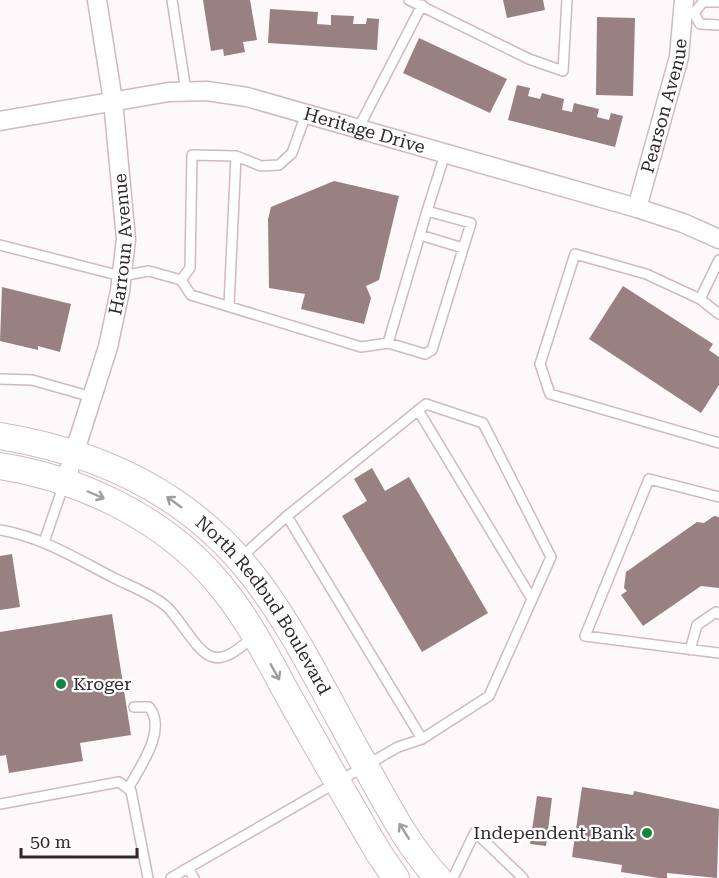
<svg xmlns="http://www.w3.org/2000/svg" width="719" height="878" font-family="'Roboto Serif',serif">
  <rect width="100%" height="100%" fill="#fdf8fa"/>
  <path fill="#998181" d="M203 0H250L257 40 243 42 245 52 224 56 223 49 211 51Z
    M503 0H543L545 10 507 18Z
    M270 9 318 12 317 24 331 25V15L354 16 353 24H366L367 18 379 19 377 50 268 43Z
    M597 17 635 18 633 96 596 95Z
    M419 38 507 79 490 113 403 73Z
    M517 85 530 88 528 96 540 99 542 93 564 99 562 110 572 112 574 103 599 109 597 117 609 120 611 113 623 116 615 147 508 120Z
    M334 181 399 196 379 280 366 286 371 298 364 324 301 309 305 294 269 288 268 219 271 207Z
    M623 286 713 344 709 350 719 357V385L701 413 589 339Z
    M2 287 71 304 60 352 38 346V350L0 341Z
    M372 468 385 491 409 477 488 613 422 652 342 516 367 501 354 479Z
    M714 516 719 517V588L701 586 643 626 621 595 627 591 624 588 626 572 697 522 704 523Z
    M12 554 20 607 0 610V556Z
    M112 614 131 735 80 743 83 761 9 773 6 755 0 756V632Z
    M582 787 633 795 634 791 719 809 717 878 667 873V878H659L621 872 622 865 572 857Z
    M537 796 552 798 546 846 530 844Z"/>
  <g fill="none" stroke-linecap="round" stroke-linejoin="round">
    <defs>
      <path id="lane" d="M172 0 186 91
        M409 0 529 59 563 71 567 0
        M694 13 700 24 719 25
        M694 13 703 2H719
        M358 129 422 5
        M420 235 463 248
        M0 245 121 276 149 271 181 280 191 295 361 347 388 343 425 354 432 350 471 223 427 211 445 154
        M719 260 700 299 719 314
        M181 280 190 268 192 155 236 156 261 166 279 165 292 153 306 114
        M700 299 646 274 575 254 540 364 550 394 719 443
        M229 306 236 156
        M388 343 427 211
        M0 379 32 380 92 397
        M418 410 532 599
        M719 497 649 479 585 636 719 653
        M0 530C42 537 77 559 114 578 132 587 152 594 167 607 181 620 197 653 213 657 227 661 243 645 253 637
        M44 542 64 484
        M239 559 287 516
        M690 650 697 625 716 612 719 614
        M128 789C139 768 168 730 149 707H134
        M0 804 119 782 131 791 148 878
        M171 878 188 868
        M194 878 188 868 398 747 422 739 489 696 551 557 483 423 426 404 287 516 422 739
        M453 878 475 832 523 878"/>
      <g id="street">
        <path id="s1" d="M0 121 169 92 207 91 247 97 637 208 683 223 719 239"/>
        <path id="s2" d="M637 208 679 57 684 0"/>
        <path id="s3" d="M65 482 108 347 120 291 126 239 113 101 97 0"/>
      </g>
      <g id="secondary">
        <path id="s4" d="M0 436C98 452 187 493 250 572 292 624 328 700 362 760 385 800 406 844 438 878"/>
        <path d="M0 466C78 478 161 517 214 578 245 613 267 656 289 697 319 750 349 803 380 855L396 878"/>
      </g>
    </defs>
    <use href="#lane" stroke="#cfb9c4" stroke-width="12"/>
    <use href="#street" stroke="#cfb9c4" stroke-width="21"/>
    <use href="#secondary" stroke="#cfb9c4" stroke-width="28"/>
    <use href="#lane" stroke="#fff" stroke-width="9"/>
    <use href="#street" stroke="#fff" stroke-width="18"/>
    <use href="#secondary" stroke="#fff" stroke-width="26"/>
  </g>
  <defs><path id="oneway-shaft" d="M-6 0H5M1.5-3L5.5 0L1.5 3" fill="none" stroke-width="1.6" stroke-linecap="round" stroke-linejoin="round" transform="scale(1.5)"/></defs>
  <g stroke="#a29ea0">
    <use href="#oneway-shaft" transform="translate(96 495) rotate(23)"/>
    <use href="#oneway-shaft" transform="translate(174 502) rotate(-144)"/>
    <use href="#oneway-shaft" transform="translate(275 672) rotate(61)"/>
    <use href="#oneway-shaft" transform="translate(404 831) rotate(-122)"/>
  </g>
  <g fill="#12863e" stroke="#fff" stroke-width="2">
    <circle cx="61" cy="684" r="6"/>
    <circle cx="647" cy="833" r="6"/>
  </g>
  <g text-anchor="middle" stroke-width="4.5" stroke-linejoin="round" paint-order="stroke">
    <g font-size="18" fill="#30282c" stroke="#fff">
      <text dy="6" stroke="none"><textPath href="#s2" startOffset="106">Pearson Avenue</textPath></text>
      <text dy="6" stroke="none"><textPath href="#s1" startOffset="372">Heritage Drive</textPath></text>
      <text dy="6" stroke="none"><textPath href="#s3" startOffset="246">Harroun Avenue</textPath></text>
      <text dy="6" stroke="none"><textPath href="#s4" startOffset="326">North Redbud Boulevard</textPath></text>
    </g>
    <g font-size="18" fill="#30282c" stroke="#fff" text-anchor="start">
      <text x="73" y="690">Kroger</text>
      <text x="635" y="839" text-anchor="end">Independent Bank</text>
    </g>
  </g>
  <path d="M21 848v9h116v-9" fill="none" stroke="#30282c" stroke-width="3"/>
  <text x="30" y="848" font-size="18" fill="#30282c" stroke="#ffffff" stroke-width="4.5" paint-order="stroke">50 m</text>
</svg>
